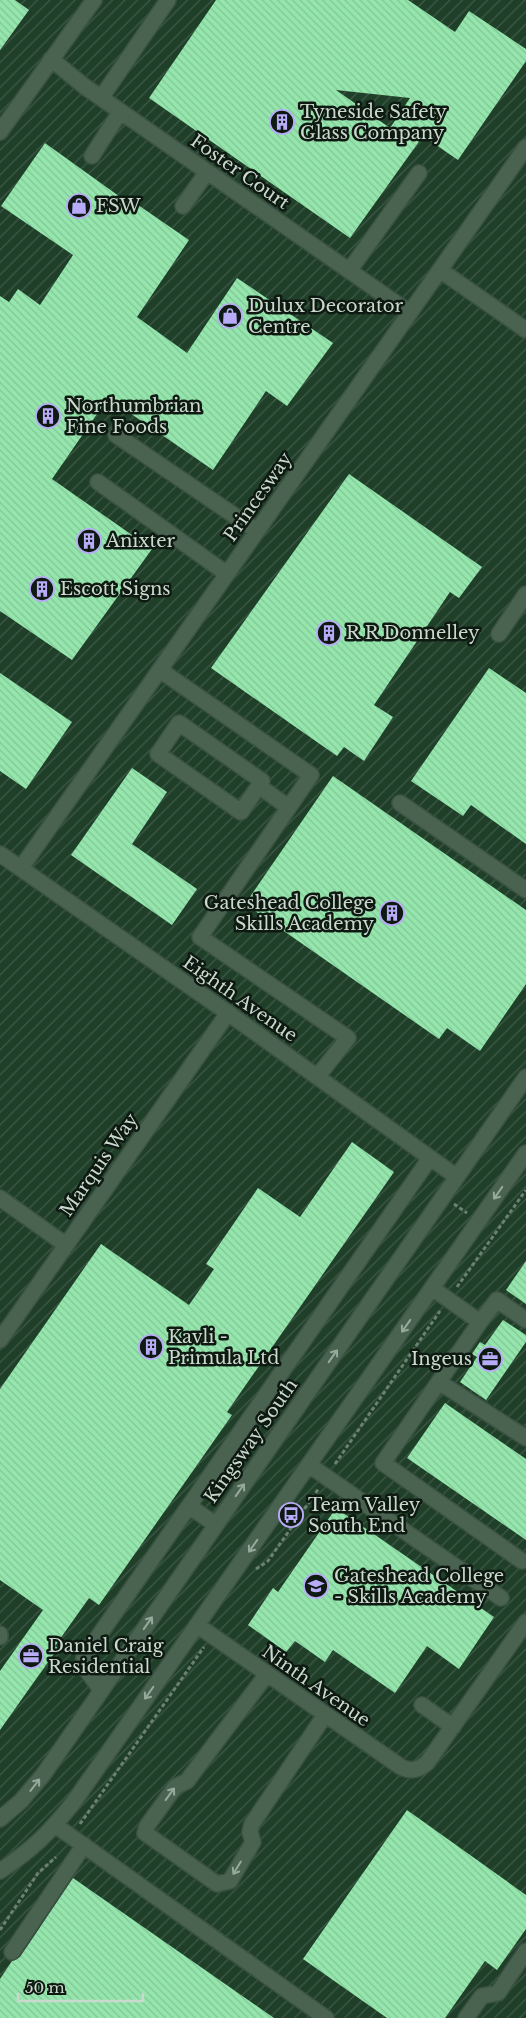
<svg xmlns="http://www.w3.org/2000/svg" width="526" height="2018" font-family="'Libre Baskerville',serif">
  <defs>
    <pattern id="industrial-furrows" width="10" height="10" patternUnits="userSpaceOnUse" patternTransform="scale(1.25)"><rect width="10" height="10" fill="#1f3f29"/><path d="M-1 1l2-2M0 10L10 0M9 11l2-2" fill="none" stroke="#3e5a47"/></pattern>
    <pattern id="building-back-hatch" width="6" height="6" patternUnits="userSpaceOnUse" patternTransform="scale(1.25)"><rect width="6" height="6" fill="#94e6ad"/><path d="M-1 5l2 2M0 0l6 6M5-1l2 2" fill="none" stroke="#83c597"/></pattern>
  </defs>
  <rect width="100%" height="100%" fill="#1b3423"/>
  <path fill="url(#industrial-furrows)" d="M0 0H526V2018H0Z"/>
  <path fill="url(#building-back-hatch)" fill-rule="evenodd" d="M0 0H15L29 10 0 50Z
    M216 0H408L455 32 469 11 526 49V61L458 160 423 136 350 238 149 98ZM336 90 410 98 390 128Z
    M45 143 123 199 125 196 189 240 137 317 187 353 237 278 333 343 287 406 266 391 213 470 108 398 52 479 152 549 72 660 0 611V296L9 302 18 289 40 305 73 255 1 206Z
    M349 474 482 567 459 598 450 592 374 705 393 717 364 761 344 747 337 756 211 668Z
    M489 668 526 693V844L471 805 463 816 411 781Z
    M0 673 72 722 26 789 0 771Z
    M132 768 167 792 132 844 197 889 172 925 71 855Z
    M333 776 526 910V984L480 1051 447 1028 439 1039 245 904Z
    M352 1142 394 1172 227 1412 232 1415 99 1605 89 1598 55 1646 58 1648 0 1730V1671L43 1610 0 1580V1389L101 1244 189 1305 214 1269 206 1264 258 1188 300 1217Z
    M526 1261V1304L506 1290Z
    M503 1320 526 1335V1342L486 1400 460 1382 477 1357 472 1354 480 1342 485 1345Z
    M445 1403 526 1459V1540L407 1458Z
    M336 1508 494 1617 459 1669 427 1646 395 1693 333 1650 325 1662 295 1641 286 1652 248 1625 273 1588 278 1592Z
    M407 1810 526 1895V1929L497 1970 485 1961 445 2018H387L303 1959Z
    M73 1878 274 2018H0V1979L12 1961 20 1957Z"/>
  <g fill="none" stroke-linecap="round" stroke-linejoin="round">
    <defs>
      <path id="minor" d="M51 59 84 86 410 313
        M101 98 168 0
        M0 132 94 0
        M92 156 120 112
        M183 206 207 172
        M440 270 526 330
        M349 271 419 173
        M116 435 257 531
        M98 482 227 574
        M499 634 526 594
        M160 670 311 775 200 937 348 1038 317 1077
        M179 723 262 781 241 812 158 754Z
        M259 786 288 807
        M400 803 526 890
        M0 854 228 1013 457 1177
        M21 868 526 147
        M0 1198 66 1245
        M432 1288 480 1322 383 1463 522 1561
        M480 1322 497 1300 526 1320
        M0 1340 228 1013
        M439 1382 526 1438
        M309 1465 501 1598
        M216 1525 189 1506 430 1158
        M197 1625 401 1767C411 1772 418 1770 427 1763L526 1622
        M0 1634V1637
        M267 1674 187 1781 175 1787 147 1826 145 1833 217 1884 230 1881 253 1842 250 1832 252 1824 325 1715
        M101 1690 83 1665 84 1657 189 1506
        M422 1705 453 1727
        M0 1819 21 1801 43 1775 526 1077
        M55 1825 326 2018
        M0 1871C33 1849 49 1833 73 1803L526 1153
        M12 1952 84 1845
        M466 2018 482 1996 498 1993 526 1951"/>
    </defs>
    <use href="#minor" stroke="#3b5142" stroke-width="18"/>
    <path stroke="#6d8173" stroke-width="3" stroke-dasharray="4 2.5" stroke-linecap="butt" d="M454 1204 467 1213
      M457 1287 526 1190
      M335 1464 440 1311
      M256 1569 268 1561 319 1488
      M80 1824 204 1647
      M0 1930 38 1873 56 1857"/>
    <use href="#minor" stroke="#496350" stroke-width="15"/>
  </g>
  <defs><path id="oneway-shaft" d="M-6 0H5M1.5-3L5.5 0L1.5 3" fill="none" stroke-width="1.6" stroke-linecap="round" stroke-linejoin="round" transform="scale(1.25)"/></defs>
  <g stroke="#96aa9b">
    <use href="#oneway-shaft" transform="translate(498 1193) rotate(125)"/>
    <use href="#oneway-shaft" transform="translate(406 1326) rotate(125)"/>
    <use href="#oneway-shaft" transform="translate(333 1356) rotate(-55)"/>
    <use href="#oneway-shaft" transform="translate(240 1490) rotate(-55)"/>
    <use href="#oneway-shaft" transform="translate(253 1546) rotate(125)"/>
    <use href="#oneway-shaft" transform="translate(148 1623) rotate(-55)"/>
    <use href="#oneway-shaft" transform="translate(149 1693) rotate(125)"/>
    <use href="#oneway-shaft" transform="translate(35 1785) rotate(-52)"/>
    <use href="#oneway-shaft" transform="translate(170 1794) rotate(-54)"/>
    <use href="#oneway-shaft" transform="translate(237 1868) rotate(121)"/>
  </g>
  <defs>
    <symbol id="building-ring" viewBox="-11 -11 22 22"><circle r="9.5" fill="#0e1911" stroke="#b8abf7" stroke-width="1.5"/><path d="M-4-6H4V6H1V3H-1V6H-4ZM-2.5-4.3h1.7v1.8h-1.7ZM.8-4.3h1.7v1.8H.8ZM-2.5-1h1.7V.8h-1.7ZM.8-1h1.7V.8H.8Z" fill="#b8abf7"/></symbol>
    <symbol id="shop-ring" viewBox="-11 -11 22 22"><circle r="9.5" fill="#0e1911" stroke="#b8abf7" stroke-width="1.5"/><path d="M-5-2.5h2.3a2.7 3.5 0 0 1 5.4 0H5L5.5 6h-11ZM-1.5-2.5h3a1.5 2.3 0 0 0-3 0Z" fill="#b8abf7"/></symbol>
    <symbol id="office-ring" viewBox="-11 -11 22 22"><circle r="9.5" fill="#0e1911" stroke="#b8abf7" stroke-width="1.5"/><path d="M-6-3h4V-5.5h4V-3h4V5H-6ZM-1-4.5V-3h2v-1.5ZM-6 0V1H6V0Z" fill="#b8abf7"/></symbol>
    <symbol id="bus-ring" viewBox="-11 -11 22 22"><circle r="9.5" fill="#0e1911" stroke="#b8abf7" stroke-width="1.5"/><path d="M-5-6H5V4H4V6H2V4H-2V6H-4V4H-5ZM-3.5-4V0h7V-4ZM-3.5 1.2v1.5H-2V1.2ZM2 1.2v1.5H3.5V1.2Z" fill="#b8abf7"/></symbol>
    <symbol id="university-ring" viewBox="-11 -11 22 22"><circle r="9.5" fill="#0e1911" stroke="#b8abf7" stroke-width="1.5"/><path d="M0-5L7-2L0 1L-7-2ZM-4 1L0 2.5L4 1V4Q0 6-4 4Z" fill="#b8abf7"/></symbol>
  </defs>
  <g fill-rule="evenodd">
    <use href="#building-ring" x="268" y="108" width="28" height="28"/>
    <use href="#shop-ring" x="65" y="192" width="28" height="28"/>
    <use href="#shop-ring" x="216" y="302" width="28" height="28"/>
    <use href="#building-ring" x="34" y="402" width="28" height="28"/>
    <use href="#building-ring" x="75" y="527" width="28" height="28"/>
    <use href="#building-ring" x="28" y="575" width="28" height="28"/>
    <use href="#building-ring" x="315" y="619" width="28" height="28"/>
    <use href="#building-ring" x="378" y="899" width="28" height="28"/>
    <use href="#building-ring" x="137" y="1333" width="28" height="28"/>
    <use href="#office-ring" x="476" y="1345" width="28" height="28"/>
    <use href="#bus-ring" x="277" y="1501" width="28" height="28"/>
    <use href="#university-ring" x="302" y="1572" width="28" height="28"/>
    <use href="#office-ring" x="17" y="1642" width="28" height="28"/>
  </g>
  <g text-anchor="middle" stroke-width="5" stroke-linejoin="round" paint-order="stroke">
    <g font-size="18" fill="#cad9cd" stroke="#0e1911" text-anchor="start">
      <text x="300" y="118">Tyneside Safety<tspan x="300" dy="21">Glass Company</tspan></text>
      <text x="96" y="212">FSW</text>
      <text x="248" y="312">Dulux Decorator<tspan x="248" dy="21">Centre</tspan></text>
      <text x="66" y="412">Northumbrian<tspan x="66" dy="21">Fine Foods</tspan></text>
      <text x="106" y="547">Anixter</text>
      <text x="60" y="595">Escott Signs</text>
      <text x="346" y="639">R R Donnelley</text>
      <text x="374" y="909" text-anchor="end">Gateshead College<tspan x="374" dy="21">Skills Academy</tspan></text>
      <text x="168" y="1343">Kavli -<tspan x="168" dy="21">Primula Ltd</tspan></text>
      <text x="472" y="1365" text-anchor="end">Ingeus</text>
      <text x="308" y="1511">Team Valley<tspan x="308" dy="21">South End</tspan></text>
      <text x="334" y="1582">Gateshead College<tspan x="334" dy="21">- Skills Academy</tspan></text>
      <text x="48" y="1652">Daniel Craig<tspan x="48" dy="21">Residential</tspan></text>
    </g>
    <g font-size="18" fill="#cad9cd" stroke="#0e1911">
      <text transform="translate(240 172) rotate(35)" y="6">Foster Court</text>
      <text transform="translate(258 497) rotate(-55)" y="6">Princesway</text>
      <text transform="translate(240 999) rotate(35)" y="6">Eighth Avenue</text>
      <text transform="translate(99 1165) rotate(-55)" y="6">Marquis Way</text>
      <text transform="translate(251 1441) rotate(-55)" y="6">Kingsway South</text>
      <text transform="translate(316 1686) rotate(35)" y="6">Ninth Avenue</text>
    </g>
  </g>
  <path d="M18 1993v8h125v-8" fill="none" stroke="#cad9cd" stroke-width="2.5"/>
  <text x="25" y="1993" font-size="15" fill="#cad9cd" stroke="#0e1911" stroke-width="4" paint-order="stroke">50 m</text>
</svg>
